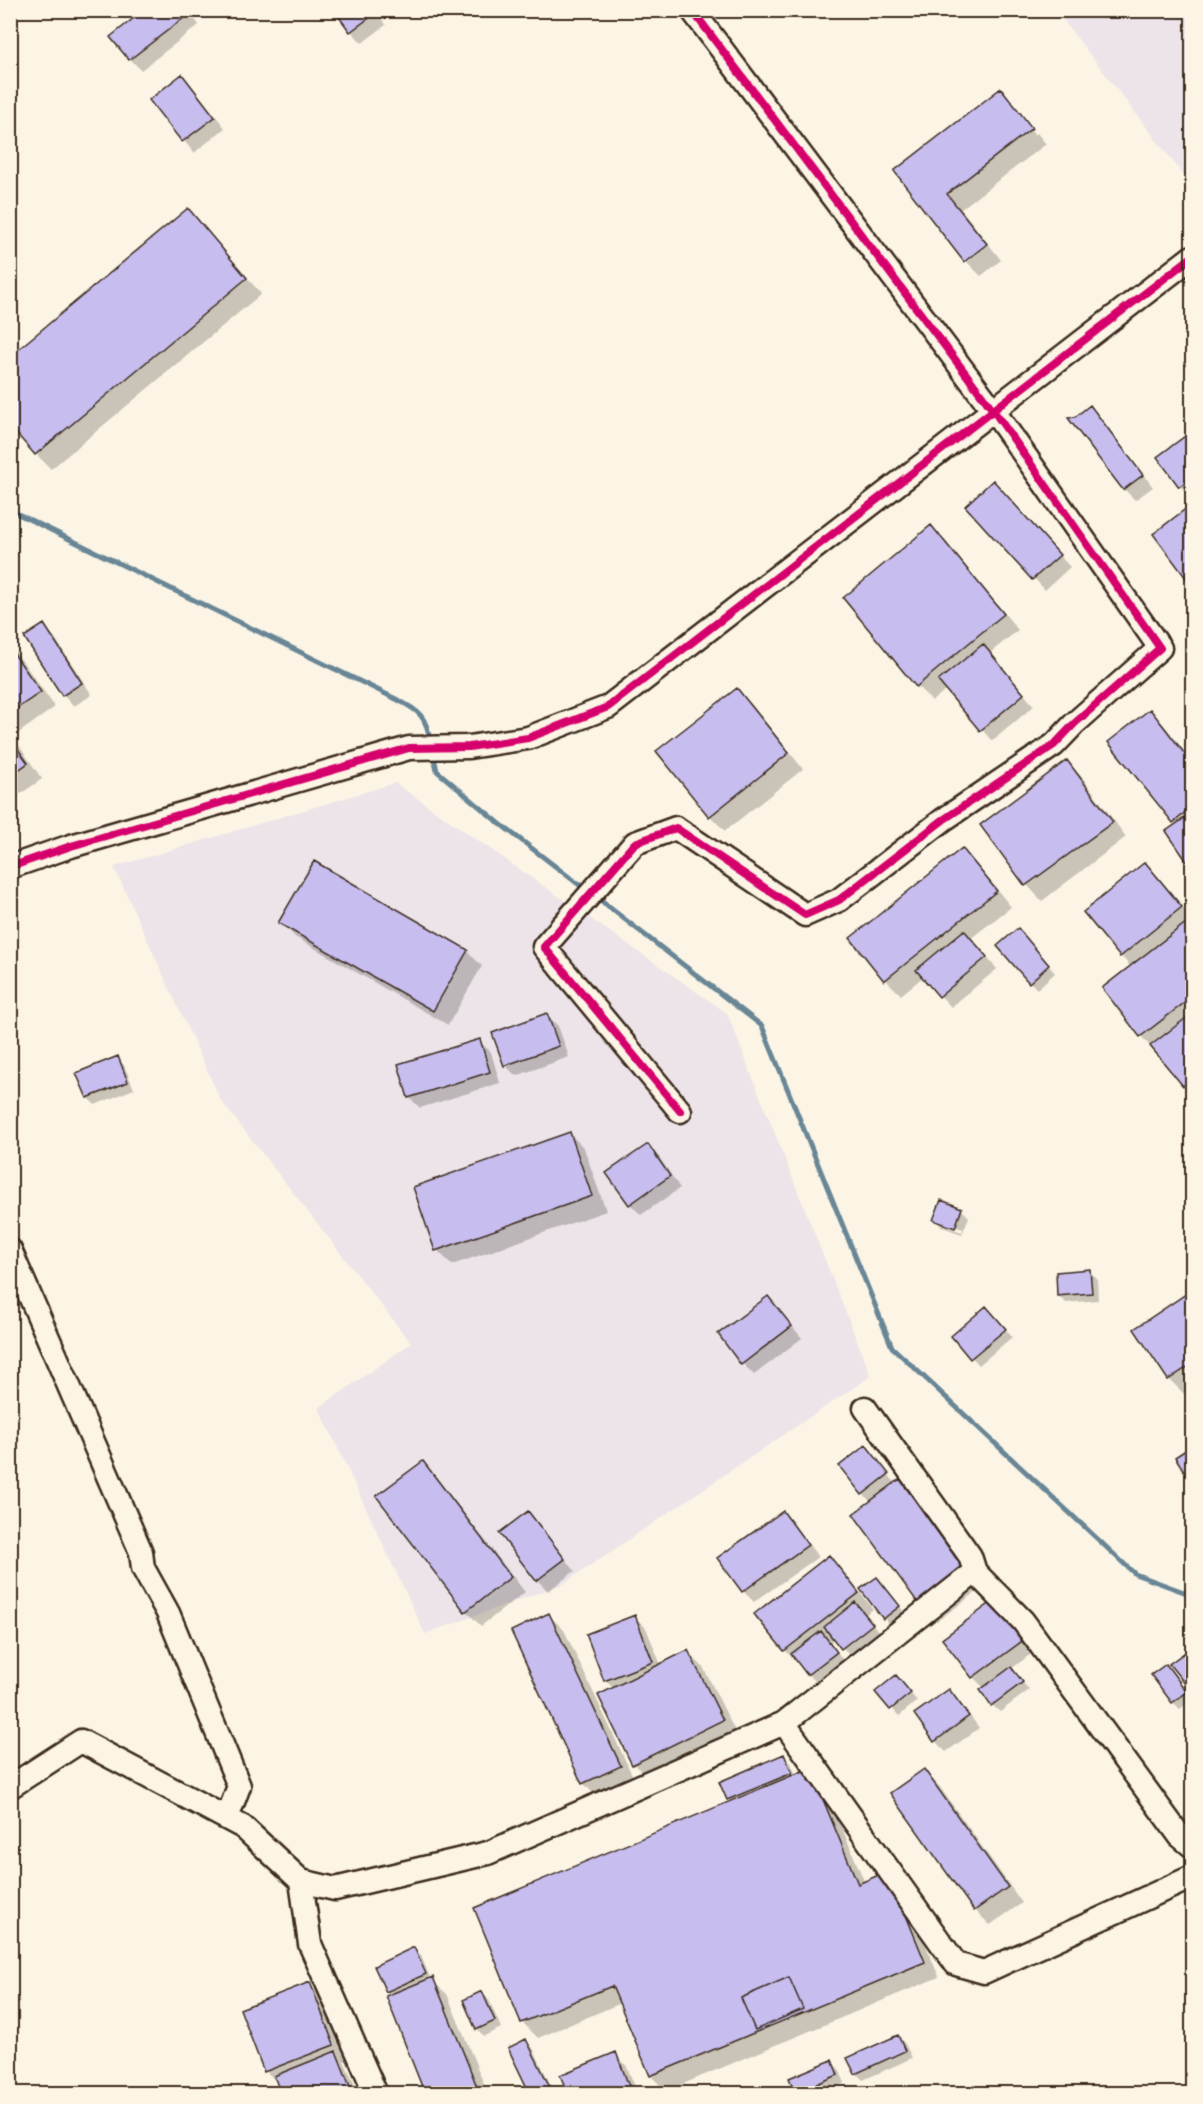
<svg xmlns="http://www.w3.org/2000/svg" width="1203" height="2104" font-family="'Architects Daughter',sans-serif">
  <rect width="100%" height="100%" fill="#fcf5e5"/>
  <filter id="ink" filterUnits="userSpaceOnUse"><feTurbulence type="fractalNoise" baseFrequency=".0167" numOctaves="2"/><feDisplacementMap in="SourceGraphic" scale="12" xChannelSelector="R" yChannelSelector="G"/><feConvolveMatrix kernelMatrix="1 2 1 2 8 2 1 2 1" color-interpolation-filters="sRGB"/></filter>
  <g filter="url(#ink)">
    <path fill="#ece4e8" d="M1056 11H1192V186Z
      M395 783 727 1013 871 1376 563 1584 425 1634 319 1408 411 1343 221 1101 114 867Z"/>
    <path fill="#0003" fill-rule="evenodd" d="M146 10H188L199 25 141 70 130 59Z
      M336 10H375L386 25 362 43 351 31Z
      M182 76 193 87 225 128 194 153 151 100Z
      M1001 90 1015 104H1011L1035 135 1037 133 1046 144 961 209 1001 260 981 276 966 261 896 172Z
      M188 210 203 225 261 294 51 469 36 454Z
      M1090 407 1101 418 1153 487 1135 500 1124 489 1076 419Z
      M1192 432V496L1191 497 1180 486 1159 458Z
      M1004 494 1070 567 1045 590 967 506Z
      M1192 506V583L1155 534Z
      M931 527 946 542 1018 630 990 653 1034 706 992 741 947 689 932 701 917 686Z
      M44 626 55 638 92 695 74 706 63 695Z
      M10 644 55 707 13 737 42 779 10 801Z
      M736 690 752 705 803 769 725 831 710 816Z
      M1150 711 1165 726 1192 762V867L1168 831 1177 825 1174 822Z
      M1067 762 1082 777 1126 837 1042 901 1027 885 982 825Z
      M962 850 977 865 1011 907 970 939 997 969 951 1007 923 977 901 995 886 980Z
      M1145 864 1160 879 1192 919V1094L1141 1036 1131 967 1121 956Z
      M280 922 467 951 482 966 448 1025 295 937Z
      M1025 938 1055 973 1037 989 1030 982Z
      M547 1015 558 1026 569 1057 516 1076 505 1065Z
      M479 1041 491 1052 500 1083 420 1108 409 1097Z
      M117 1058 124 1065 134 1089 95 1105 88 1098Z
      M569 1133 584 1148 606 1211 452 1265 437 1250Z
      M647 1146 659 1157 680 1188 641 1215 630 1204 608 1174Z
      M961 1209 969 1217 962 1234 942 1227 935 1220ZM942 1222 963 1229 962 1232 942 1225Z
      M1089 1271 1097 1278 1098 1300 1066 1303 1059 1296Z
      M1192 1292V1389L1184 1394 1169 1379 1136 1330Z
      M768 1298 802 1338 754 1375 743 1364Z
      M993 1315 1012 1337 979 1365 953 1336Z
      M866 1447 896 1484 900 1481 915 1496 982 1588 937 1621 922 1606 871 1502 863 1494Z
      M422 1463 437 1478 525 1592 481 1626 466 1611Z
      M528 1513 539 1524 575 1571 548 1591 537 1580Z
      M783 1513 794 1524 818 1557 754 1602 743 1591Z
      M829 1557 844 1572 873 1609 865 1615 879 1632 849 1655 835 1638 830 1642 843 1660 815 1681 785 1650 757 1614Z
      M877 1579 906 1614 891 1625 884 1618Z
      M996 1601 1035 1651 1011 1669 1029 1690 1000 1712 992 1705 984 1688 973 1677Z
      M549 1615 564 1630 635 1781 598 1798 583 1783Z
      M635 1617 646 1628 661 1665 688 1652 703 1667 737 1735 649 1779 634 1764 614 1689 605 1680Z
      M1166 1666 1192 1700 1180 1709 1173 1702Z
      M903 1684 917 1701 899 1716 877 1692Z
      M949 1691 960 1702 979 1728 946 1752 935 1741Z
      M784 1756 791 1763 796 1775 824 1785 865 1883 902 1888 939 1977 666 2091 651 2076 621 2003 538 2038 523 2023 476 1909 731 1802 728 1799Z
      M924 1771 939 1786 1022 1903 990 1925 975 1910 892 1793Z
      M413 1949 421 1956 431 1980 447 1994 488 2094H427L392 1996 387 1991Z
      M309 1984 324 1999 348 2060 344 2061 359 2094H283L279 2085 266 2071Z
      M482 1993 489 2000 501 2028 484 2036 477 2029Z
      M897 2036 905 2044 912 2058 863 2080 856 2073Z
      M526 2041 533 2048 555 2094H531Z
      M615 2054 626 2065 638 2094H570Z
      M832 2062 839 2069 845 2083 819 2094 797 2092 791 2079Z"/>
    <g fill="none" stroke-linecap="round" stroke-linejoin="round">
      <path stroke="#698696" stroke-width="5" d="M10 510 396 699C420 711 426 716 431 743
        M433 752 437 771 499 823 586 890
        M596 897 762 1026 892 1347 1135 1574 1192 1595"/>
    </g>
    <path fill="#c7bdef" stroke="#3b2a1e" stroke-width="1.5" d="M144 10H187L189 14 129 60 110 37Z
      M334 10H374L376 13 350 32Z
      M182 74 215 117 182 142 149 100Z
      M1001 88 1032 128 947 194 987 244 964 262 894 171Z
      M188 208 247 278 35 455 10 426V356Z
      M1090 405 1143 475 1123 490 1068 418 1075 417Z
      M1192 431V476L1179 487 1157 457Z
      M993 480 1060 555 1032 580 965 506Z
      M1192 504V586L1153 534Z
      M931 525 1004 614 916 687 843 598Z
      M44 624 82 683 62 696 24 637Z
      M983 644 1024 694 980 731 938 681Z
      M10 648 41 692 10 713Z
      M737 688 789 753 709 817 656 751Z
      M1150 709 1192 763V807L1173 823 1108 742Z
      M10 738 28 763 10 776Z
      M1067 760 1113 822 1025 886 980 825Z
      M1192 813V869L1166 831Z
      M962 848 997 891 884 981 850 938Z
      M314 861 468 950 433 1011 278 923Z
      M1145 862 1182 907 1120 957 1083 912Z
      M1191 919 1192 997 1140 1037 1102 988Z
      M1018 928 1049 965 1029 983 997 946Z
      M964 930 987 957 939 997 916 970Z
      M547 1013 559 1046 504 1066 492 1033Z
      M1190 1015 1192 1018V1078L1183 1086 1150 1046Z
      M480 1039 490 1072 408 1098 398 1064Z
      M118 1056 128 1082 87 1098 76 1073Z
      M570 1132 592 1196 435 1251 413 1187Z
      M648 1144 670 1176 629 1205 606 1173Z
      M941 1200 962 1208 955 1228 933 1220Z
      M1090 1269 1092 1293 1057 1296 1056 1272Z
      M1192 1290V1364L1168 1380 1134 1329Z
      M768 1296 792 1326 741 1365 718 1334Z
      M986 1306 1006 1329 970 1359 951 1336Z
      M866 1445 889 1474 862 1495 839 1466Z
      M1192 1446V1483L1175 1457Z
      M423 1461 511 1577 465 1612 376 1496Z
      M900 1479 968 1572 921 1607 853 1514Z
      M528 1511 565 1559 536 1581 499 1533Z
      M783 1511 808 1545 742 1592 717 1558Z
      M829 1555 859 1593 784 1651 754 1614Z
      M877 1577 900 1606 883 1619 860 1589Z
      M996 1599 1025 1639 972 1678 942 1639Z
      M855 1602 873 1624 841 1649 824 1627Z
      M549 1613 621 1766 582 1784 511 1631Z
      M635 1615 653 1662 604 1681 586 1634Z
      M821 1631 837 1652 807 1675 791 1654Z
      M688 1650 723 1720 632 1765 598 1695Z
      M1184 1653 1192 1664V1688L1190 1690 1169 1664Z
      M1166 1664 1187 1692 1172 1703 1151 1675Z
      M1011 1667 1023 1682 991 1706 980 1690Z
      M896 1675 911 1693 890 1710 875 1692Z
      M949 1689 969 1716 934 1742 914 1714Z
      M784 1754 792 1773 727 1800 719 1782Z
      M810 1768 858 1884 888 1871 925 1962 650 2076 612 1986 521 2023 474 1908Z
      M924 1769 1008 1887 974 1911 890 1793Z
      M414 1947 426 1974 386 1992 374 1966Z
      M433 1977 480 2094H425L386 1996Z
      M789 1977 803 2009 755 2030 741 1998Z
      M310 1982 334 2045 264 2072 240 2009Z
      M482 1991 495 2021 476 2030 463 2000Z
      M898 2035 905 2051 855 2074 847 2058Z
      M526 2039 553 2093 551 2094H530L508 2048Z
      M336 2051 353 2094H281L274 2076Z
      M616 2052 632 2094H568L560 2075Z
      M832 2060 838 2075 795 2093 789 2078Z"/>
    <g fill="none" stroke-linecap="round" stroke-linejoin="round">
      <defs>
        <path id="minor" d="M10 867 71 846 409 748 469 747 528 738 608 707 1192 257
          M680 1111 544 947 635 843 676 828 805 915 839 900 943 820 1054 745 1075 723 1160 648 993 410 692 10
          M10 1250 141 1552 143 1568 168 1613 239 1786 227 1818
          M865 1408 970 1556 975 1572 1023 1621 1180 1836 1192 1846
          M784 1723 956 1964 984 1972 1192 1877
          M10 1787 81 1741 243 1827 301 1881 335 1889 488 1853 784 1723 975 1572
          M301 1881 310 1944 376 2094"/>
      </defs>
      <use href="#minor" stroke="#3b2a1e" stroke-width="27"/>
      <use href="#minor" stroke="#fcf5e5" stroke-width="22"/>
      <defs>
        <path id="cycleway" d="M10 867 71 846 409 748 469 747 528 738 608 707 1192 257
          M680 1111 544 947 635 843 676 828 805 915 839 900 943 820 1054 745 1075 723 1160 648 993 410 692 10"/>
      </defs>
      <use href="#cycleway" stroke="#fcf5e5" stroke-width="11"/>
      <use href="#cycleway" stroke="#d6006c" stroke-width="8"/>
    </g>
  </g>
  <rect width="1203" height="2104" fill="none" stroke="#fcf5e5" stroke-width="36"/>
  <rect x="18" y="18" width="1167" height="2068" fill="none" stroke="#3b2a1e" stroke-width="2" filter="url(#ink)"/>
</svg>
